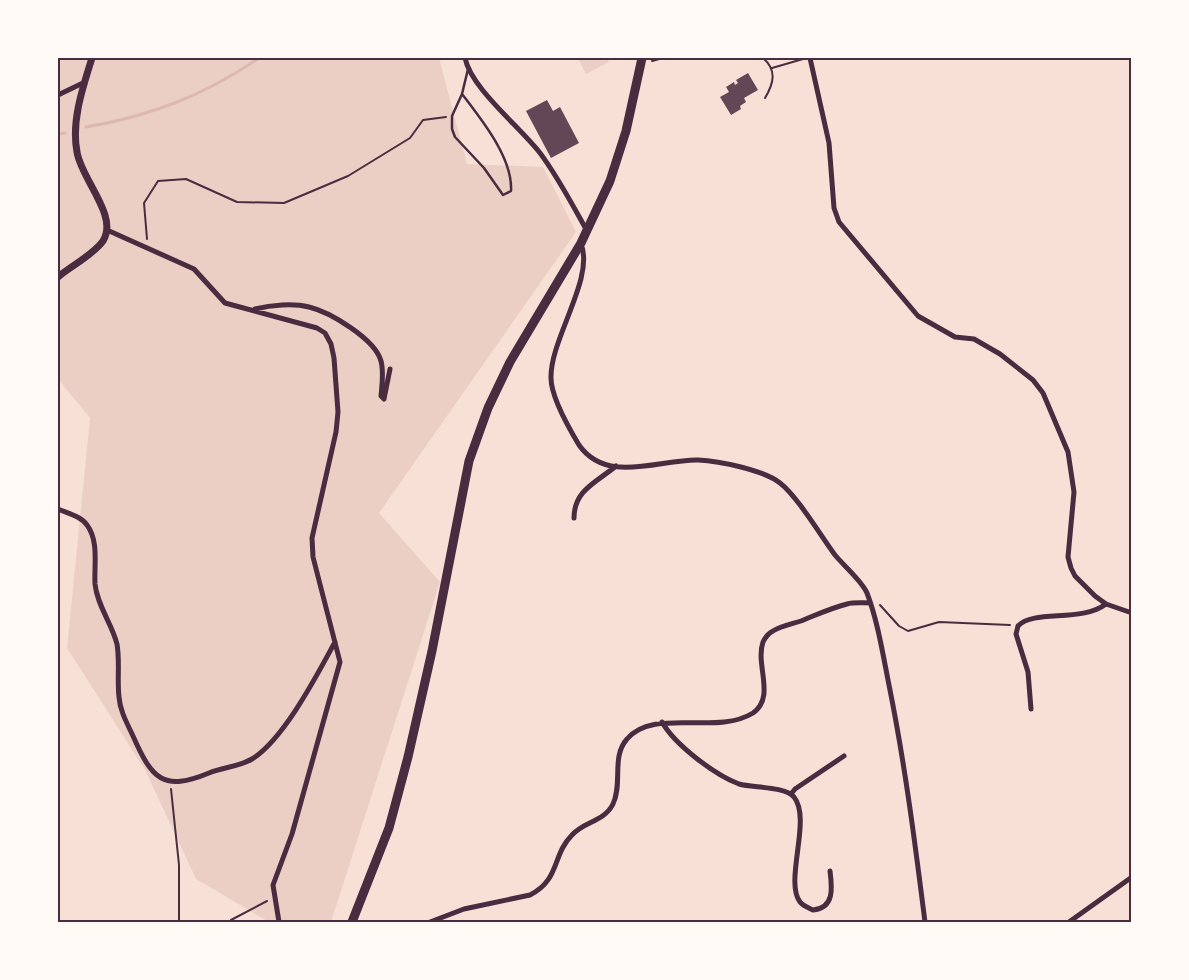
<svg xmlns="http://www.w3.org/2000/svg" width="1189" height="980" font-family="'Archivo Narrow',sans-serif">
  <rect width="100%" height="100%" fill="#f7e1d7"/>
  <path fill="#ebcfc5" d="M58 58H439L467 164 543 167 576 232 379 513 440 582 331 922H269L196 879 145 770 67 648 90 418 58 379Z
    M584 58H606L609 62 586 74 579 60Z"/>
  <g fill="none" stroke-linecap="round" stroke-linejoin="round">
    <path stroke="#dcb8b0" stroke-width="3" d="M86 127C151 116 205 95 259 58
      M58 134 65 133"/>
  </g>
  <path fill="#644757" d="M748 73 758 90 744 98 746 102 740 106 741 109 731 115 720 97 729 92 726 87 734 82 735 85 738 83 736 80Z
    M547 100 553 111 560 107 579 143 551 158 526 111Z"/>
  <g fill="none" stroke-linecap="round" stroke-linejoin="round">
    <path stroke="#4a2c40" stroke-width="2" d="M763 58C777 70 774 83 765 98
      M652 61 663 58
      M772 68 803 59
      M147 239 144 203 158 181 186 179 237 202 284 203 348 176 410 138 423 120 446 117
      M880 605 899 626 908 631 939 622 1010 625
      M171 789 179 865V922
      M230 922 231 920 267 901"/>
    <path stroke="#4a2c40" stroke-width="2.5" d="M462 94C481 119 513 158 511 191L503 195 484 168 455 137 452 129V116L462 94 468 69"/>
    <path stroke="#4a2c40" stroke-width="5" d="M465 58C471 88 519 126 540 153 558 177 572 204 587 231
      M810 58 829 143 834 208 839 222 918 316 955 337 974 339 1000 354 1033 380 1043 393 1068 452 1074 492 1068 557 1071 568 1075 576 1095 596 1106 604 1132 613
      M58 95 85 82
      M107 230 194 269 225 303 317 328 325 333 331 344 334 358 338 412 336 432 312 538 313 557 340 662 292 834 273 885 279 922
      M581 244C595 278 550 339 551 378 551 396 570 430 579 445 607 485 660 459 698 460 719 461 764 470 780 483 797 496 821 536 835 555 844 566 862 581 867 593 878 622 883 655 889 685 905 764 915 843 925 922
      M255 309C271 305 293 303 309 307 330 312 375 339 381 361 384 372 382 385 381 396L384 399 390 369
      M58 509C67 513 81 516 87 525 99 541 94 565 95 584 97 605 112 624 117 644 120 662 117 679 119 697 120 711 127 723 133 736 152 779 163 792 209 773 223 767 239 767 252 759 284 739 317 675 335 642
      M574 518C574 490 597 482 616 466
      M1031 709 1028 672 1016 634 1018 626C1034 609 1081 623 1106 604
      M662 722C675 745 715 775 739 784 753 788 784 786 794 797 812 819 784 881 800 902 803 906 809 908 813 910 835 908 832 887 830 871
      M791 794 795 789 844 756
      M430 922 464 909 530 895C560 880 552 855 572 835 584 821 604 822 613 804 623 783 611 757 627 739 654 707 716 736 753 713 776 697 755 665 763 642 765 638 769 633 773 631 781 626 792 624 801 621 816 615 831 608 847 604 854 602 862 603 870 603
      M1069 922 1132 877"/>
    <path stroke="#4a2c40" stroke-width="7" d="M58 277C71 266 93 255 103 241 119 216 81 179 77 152 71 121 83 87 92 58"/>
    <path stroke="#4a2c40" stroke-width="9" d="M352 922 389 828 408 757 432 651 469 461 488 408 510 362 581 243 610 181 626 131 642 58"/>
  </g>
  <rect width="1189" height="980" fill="none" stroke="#fffaf5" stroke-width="118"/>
  <rect x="59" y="59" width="1071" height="862" fill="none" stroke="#4a2c40" stroke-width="2"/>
</svg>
